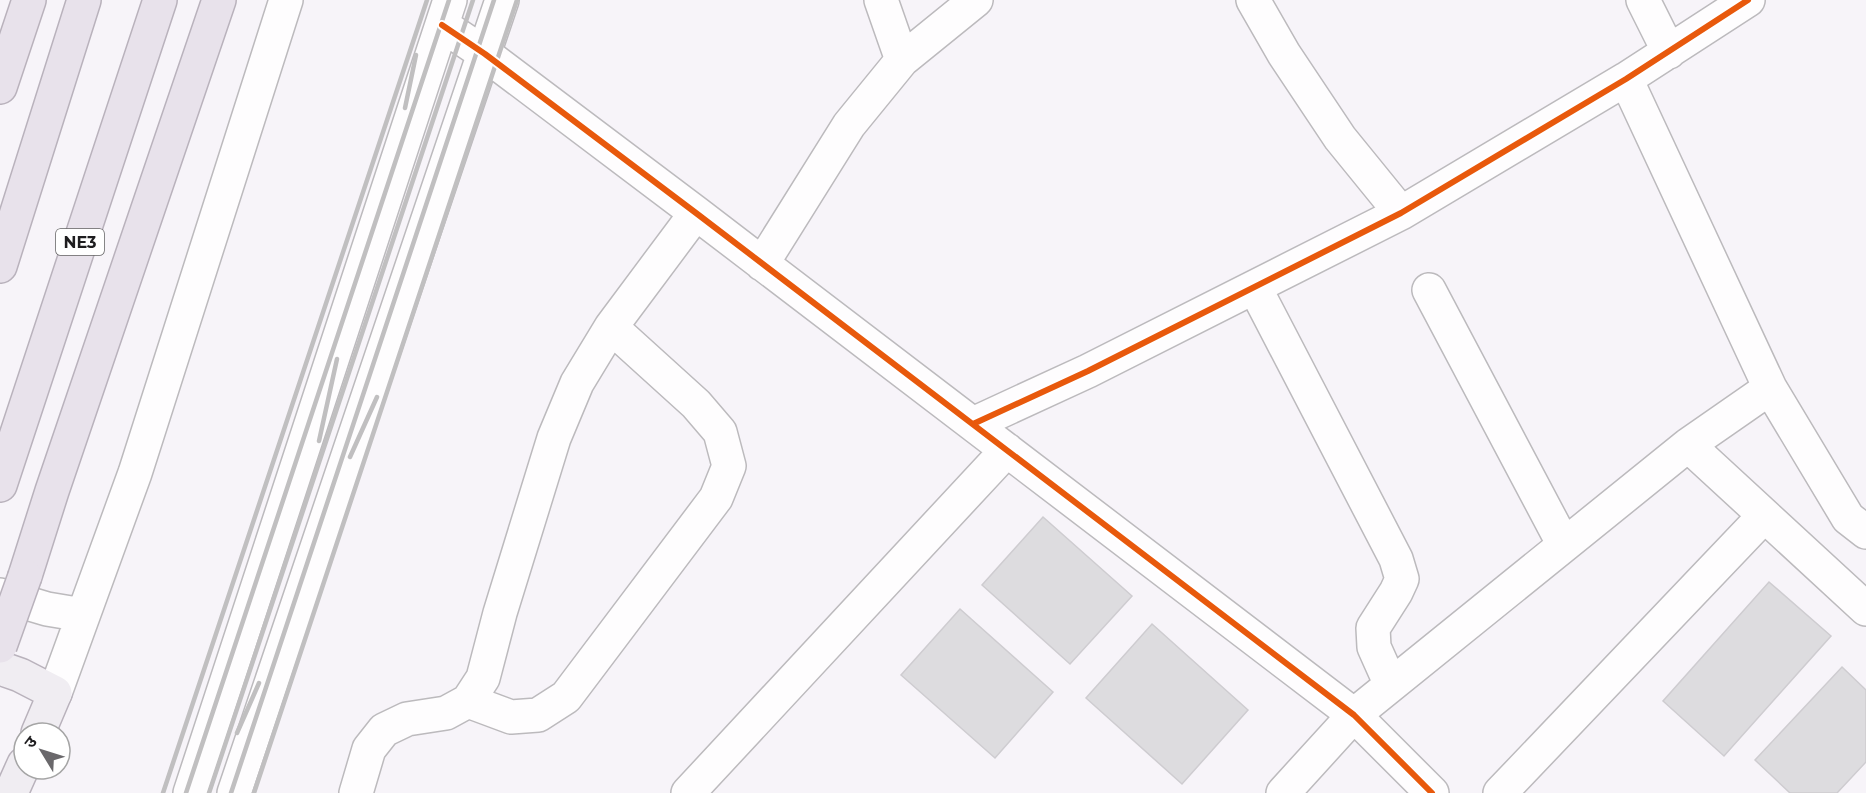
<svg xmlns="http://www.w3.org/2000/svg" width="1866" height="793" font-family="Montserrat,'Noto Sans Devanagari',sans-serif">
  <rect width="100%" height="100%" fill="#f7f4f9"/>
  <path fill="#dddcdf" stroke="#ceccd0" stroke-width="1.5" d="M1043 517 1132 596 1070 664 982 585Z
    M1769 582 1831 636 1724 756 1663 701Z
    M960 609 1053 692 995 758 901 675Z
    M1152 624 1248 710 1182 784 1086 698Z
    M1842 667 1866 690V762L1837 793H1790L1755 760Z"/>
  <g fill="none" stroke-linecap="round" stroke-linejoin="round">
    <defs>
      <path id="minor" d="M881 0 902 60
        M1253 0 1284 54 1340 138 1401 213
        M1643 0 1669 52
        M442 25 485 54 696 213 1354 715 1432 793
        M1626 79 1770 388
        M762 264 849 125 902 60 976 0
        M1255 288 1396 559 1402 579 1396 592 1373 628 1374 647 1391 685
        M1429 290 1564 545
        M973 424 1088 371 1401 213 1626 79 1748 0
        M1688 445 1866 609
        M0 595 47 609 83 615
        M55 693 135 473 286 0
        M468 701 511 717 538 715 566 697 716 498 729 466 720 432 696 404 611 327
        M190 793 450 0
        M234 793 502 0
        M356 793 369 749 384 730 407 719 446 713 468 701 483 678 500 613 554 438 577 383 611 327 696 213
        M688 793 1007 450
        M1283 793 1354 715 1688 445 1770 388 1848 518 1866 532
        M1500 793 1764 516"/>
      <path id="major" d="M0 668 20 675 55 693 38 733
        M11 793 24 764"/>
      <path id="highway" d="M0 87 29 0
        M0 266 84 0
        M0 485 160 0
        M25 576 52 491 219 0"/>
    </defs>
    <use href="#minor" stroke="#bcbabd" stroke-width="36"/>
    <use href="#major" stroke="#b9b2bc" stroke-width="36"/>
    <use href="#highway" stroke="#b9b2bc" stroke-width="36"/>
    <use href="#minor" stroke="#fefdfe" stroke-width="33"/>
    <use href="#major" stroke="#f0edf2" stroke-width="33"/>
    <use href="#highway" stroke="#e8e2eb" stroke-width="33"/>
    <path stroke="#c0bfc0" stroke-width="4.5" d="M405 108 416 55
      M319 441 337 359
      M350 457 377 397
      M237 733 259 683
      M163 793 427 0
      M186 793 449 0
      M209 793 473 0
      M231 793 494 0
      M254 793 517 0"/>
    <defs>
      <path id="highway-bridge" d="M0 646 25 576"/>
    </defs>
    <use href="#highway-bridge" stroke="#b9b2bc" stroke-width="36" stroke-linecap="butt"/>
    <use href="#highway-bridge" stroke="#e8e2eb" stroke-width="33"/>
    <defs>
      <path id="cycleway" d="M442 25 485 54 696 213 1354 715 1432 793
        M973 424 1088 371 1401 213 1626 79 1748 0"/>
    </defs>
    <use href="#cycleway" stroke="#fff" stroke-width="10"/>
    <use href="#cycleway" stroke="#e8590c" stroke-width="6"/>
  </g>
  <g text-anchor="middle" stroke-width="6" stroke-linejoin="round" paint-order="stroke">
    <rect fill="#fff" stroke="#626162" stroke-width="1.5" x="56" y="229" width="48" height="26" rx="4.5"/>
    <g font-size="16" font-weight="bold" fill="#1e1d1f">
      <text x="80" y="248">NE3</text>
    </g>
  </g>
  <g transform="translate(42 751) rotate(308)"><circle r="28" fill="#ffffff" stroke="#a5a5a5" stroke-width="1.5"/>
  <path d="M0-4.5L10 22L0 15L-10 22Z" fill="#6a686b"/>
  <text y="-9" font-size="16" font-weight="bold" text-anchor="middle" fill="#1e1d1f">उ</text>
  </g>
</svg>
